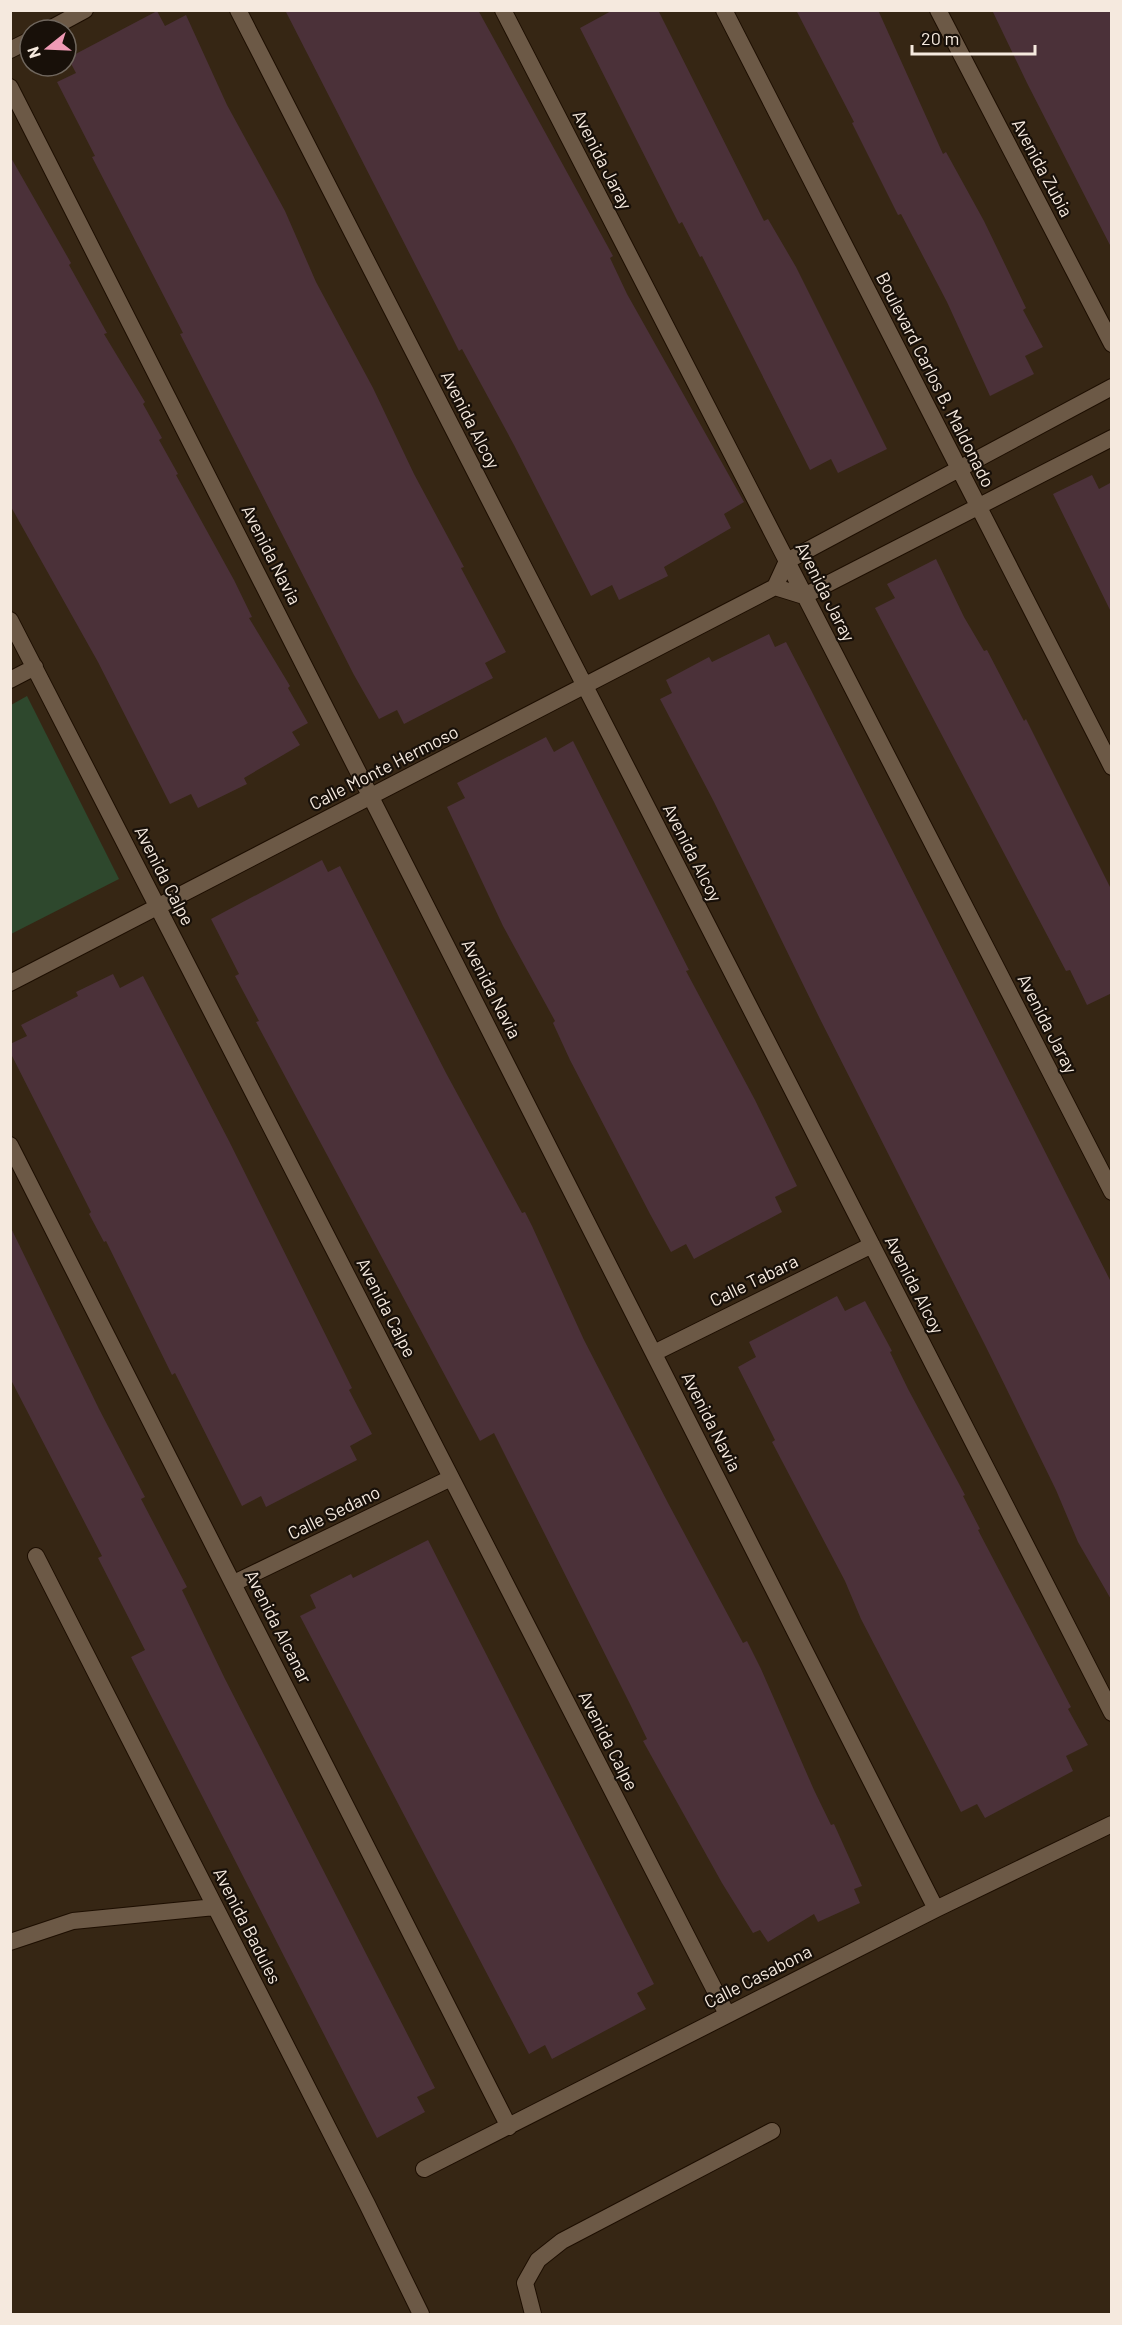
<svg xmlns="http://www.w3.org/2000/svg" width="1122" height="2325" font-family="Barlow,sans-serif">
  <rect width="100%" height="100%" fill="#362614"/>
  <path fill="#2e482d" d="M27 696 119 879 11 934V705Z"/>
  <path fill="#4b3139" d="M285 10H478L613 256 610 258 627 294 744 502 724 514 731 528 664 567 668 576 619 600 612 585 591 596 514 445 462 349 459 351 441 315Z
    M613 10H658L764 221 768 219 796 267 887 449 838 473 831 459 810 470 702 256 700 257 682 222 679 224 580 28Z
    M796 10H878L943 154 946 152 984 221 1026 308 1023 310 1043 347 1025 356 1034 374 990 396 947 302 901 214 898 215 852 123 854 122Z
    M992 10H1112V249L1027 83Z
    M157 11 165 26 186 15 227 105 285 211 316 282 373 388 414 474 464 567 461 568 506 652 485 663 493 678 404 724 397 710 379 719 354 675 207 387 180 334 183 333 92 157 95 156 57 82 76 73 68 58Z
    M10 156 71 263 69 265 107 333 104 334 145 402 143 404 162 438 159 440 178 474 176 475 234 580 252 617 249 618 290 686 288 688 308 723 292 732 300 745 244 778 247 784 198 808 191 794 170 804 98 662 10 505Z
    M1092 475 1099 489 1112 482V614L1053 494Z
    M936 559 964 617 984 651 987 650 1024 721 1026 719 1112 891V993L1087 1005 1070 970 1066 971 875 608 895 598 887 584Z
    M769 634 775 647 786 642 811 690 1112 1284V1601L1078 1542 1056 1490 986 1347 820 1019 714 802 660 699 672 693 666 680 709 657 712 662Z
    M546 737 554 752 573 741 689 970 686 971 755 1100 797 1186 775 1197 782 1212 694 1259 686 1244 671 1252 650 1214 570 1060 553 1023 555 1021 503 926 447 807 465 798 457 783Z
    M322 860 328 872 340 866 446 1073 522 1213 525 1212 532 1226 584 1340 668 1503 743 1643 747 1641 761 1669 814 1790 831 1825 834 1824 862 1886 854 1889 860 1903 818 1922 814 1914 768 1942 760 1930 753 1933 722 1883 643 1741 647 1739 630 1704 494 1433 480 1441 256 1022 259 1021 235 976 239 974 211 919Z
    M113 974 120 988 143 976 229 1141 352 1388 349 1390 372 1434 350 1446 357 1460 266 1507 261 1496 242 1506 175 1373 172 1375 106 1241 104 1242 89 1214 91 1212 10 1052V1044L27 1036 21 1025 78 996 76 992Z
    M10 1226 99 1409 145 1497 141 1499 187 1587 182 1590 225 1679 435 2088 417 2097 425 2112 377 2138 131 1657 145 1650 98 1558 102 1556 10 1378Z
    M837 1296 845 1311 865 1301 892 1351 890 1352 908 1389 965 1495 963 1496 980 1529 978 1530 1071 1707 1068 1709 1088 1745 1066 1756 1073 1771 985 1818 977 1804 961 1812 861 1619 845 1581 772 1442 775 1440 738 1367 756 1357 749 1342Z
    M428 1540 654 1984 637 1993 646 2009 552 2059 545 2045 529 2054 300 1616 316 1608 310 1595 351 1574 353 1578Z"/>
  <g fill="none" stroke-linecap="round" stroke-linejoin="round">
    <defs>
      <path id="service" d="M533 2314 525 2283 538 2260 562 2241 772 2131"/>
      <path id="minor" d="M238 10 1112 1713
        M503 10 1112 1192
        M724 10 1112 767
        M938 10 1112 344
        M48 30 85 10
        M10 50 30 40
        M10 87 936 1909
        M775 587 804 596 1112 438
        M10 620 727 2014
        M10 680 35 667
        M10 983 775 587 787 561 1112 387
        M10 1145 509 2127
        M654 1353 872 1245
        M36 1556 367 2204 421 2314
        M234 1583 451 1478
        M10 1942 73 1921 215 1907
        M424 2169 936 1909 1112 1824"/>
    </defs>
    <use href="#service" stroke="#1d0e01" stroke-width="18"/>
    <use href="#minor" stroke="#1d0e01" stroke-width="18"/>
    <use href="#service" stroke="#6c5946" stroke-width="16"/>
    <use href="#minor" stroke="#6c5946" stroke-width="16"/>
  </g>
  <g text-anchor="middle" stroke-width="4.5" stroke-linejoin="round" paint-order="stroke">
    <g font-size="18" fill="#f5e9de" stroke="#181009">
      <text transform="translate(602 160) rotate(63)" y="6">Avenida Jaray</text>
      <text transform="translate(1042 168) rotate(62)" y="6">Avenida Zubia</text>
      <text transform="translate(935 380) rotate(63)" y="6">Boulevard Carlos B. Maldonado</text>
      <text transform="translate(470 420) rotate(63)" y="6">Avenida Alcoy</text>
      <text transform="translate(271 555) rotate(63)" y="6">Avenida Navia</text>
      <text transform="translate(825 592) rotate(63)" y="6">Avenida Jaray</text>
      <text transform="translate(384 768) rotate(-27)" y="6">Calle Monte Hermoso</text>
      <text transform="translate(692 853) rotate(63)" y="6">Avenida Alcoy</text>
      <text transform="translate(164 876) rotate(63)" y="6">Avenida Calpe</text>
      <text transform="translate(491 989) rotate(63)" y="6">Avenida Navia</text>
      <text transform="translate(1047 1024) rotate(63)" y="6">Avenida Jaray</text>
      <text transform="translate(754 1281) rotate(-26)" y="6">Calle Tabara</text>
      <text transform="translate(914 1285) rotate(63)" y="6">Avenida Alcoy</text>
      <text transform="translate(386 1308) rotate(63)" y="6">Avenida Calpe</text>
      <text transform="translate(711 1422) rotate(63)" y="6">Avenida Navia</text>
      <text transform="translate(334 1513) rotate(-26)" y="6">Calle Sedano</text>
      <text transform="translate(278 1627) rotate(63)" y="6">Avenida Alcanar</text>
      <text transform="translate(608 1741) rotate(63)" y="6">Avenida Calpe</text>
      <text transform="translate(247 1926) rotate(63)" y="6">Avenida Badules</text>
      <text transform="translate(758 1977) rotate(-27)" y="6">Calle Casabona</text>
    </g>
  </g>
  <rect width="1122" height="2325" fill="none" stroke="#f5e9de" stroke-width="24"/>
  <g transform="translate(48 48) rotate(252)"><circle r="28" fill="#181009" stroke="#70675e" stroke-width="1.5"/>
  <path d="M0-4.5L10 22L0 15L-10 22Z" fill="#f09ab5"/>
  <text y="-9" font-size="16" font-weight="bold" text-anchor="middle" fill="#f5e9de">N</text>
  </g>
  <path d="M912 45v9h123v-9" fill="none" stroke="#f5e9de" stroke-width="3"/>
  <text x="921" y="45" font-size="18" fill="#f5e9de" stroke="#181009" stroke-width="4.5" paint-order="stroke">20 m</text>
</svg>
